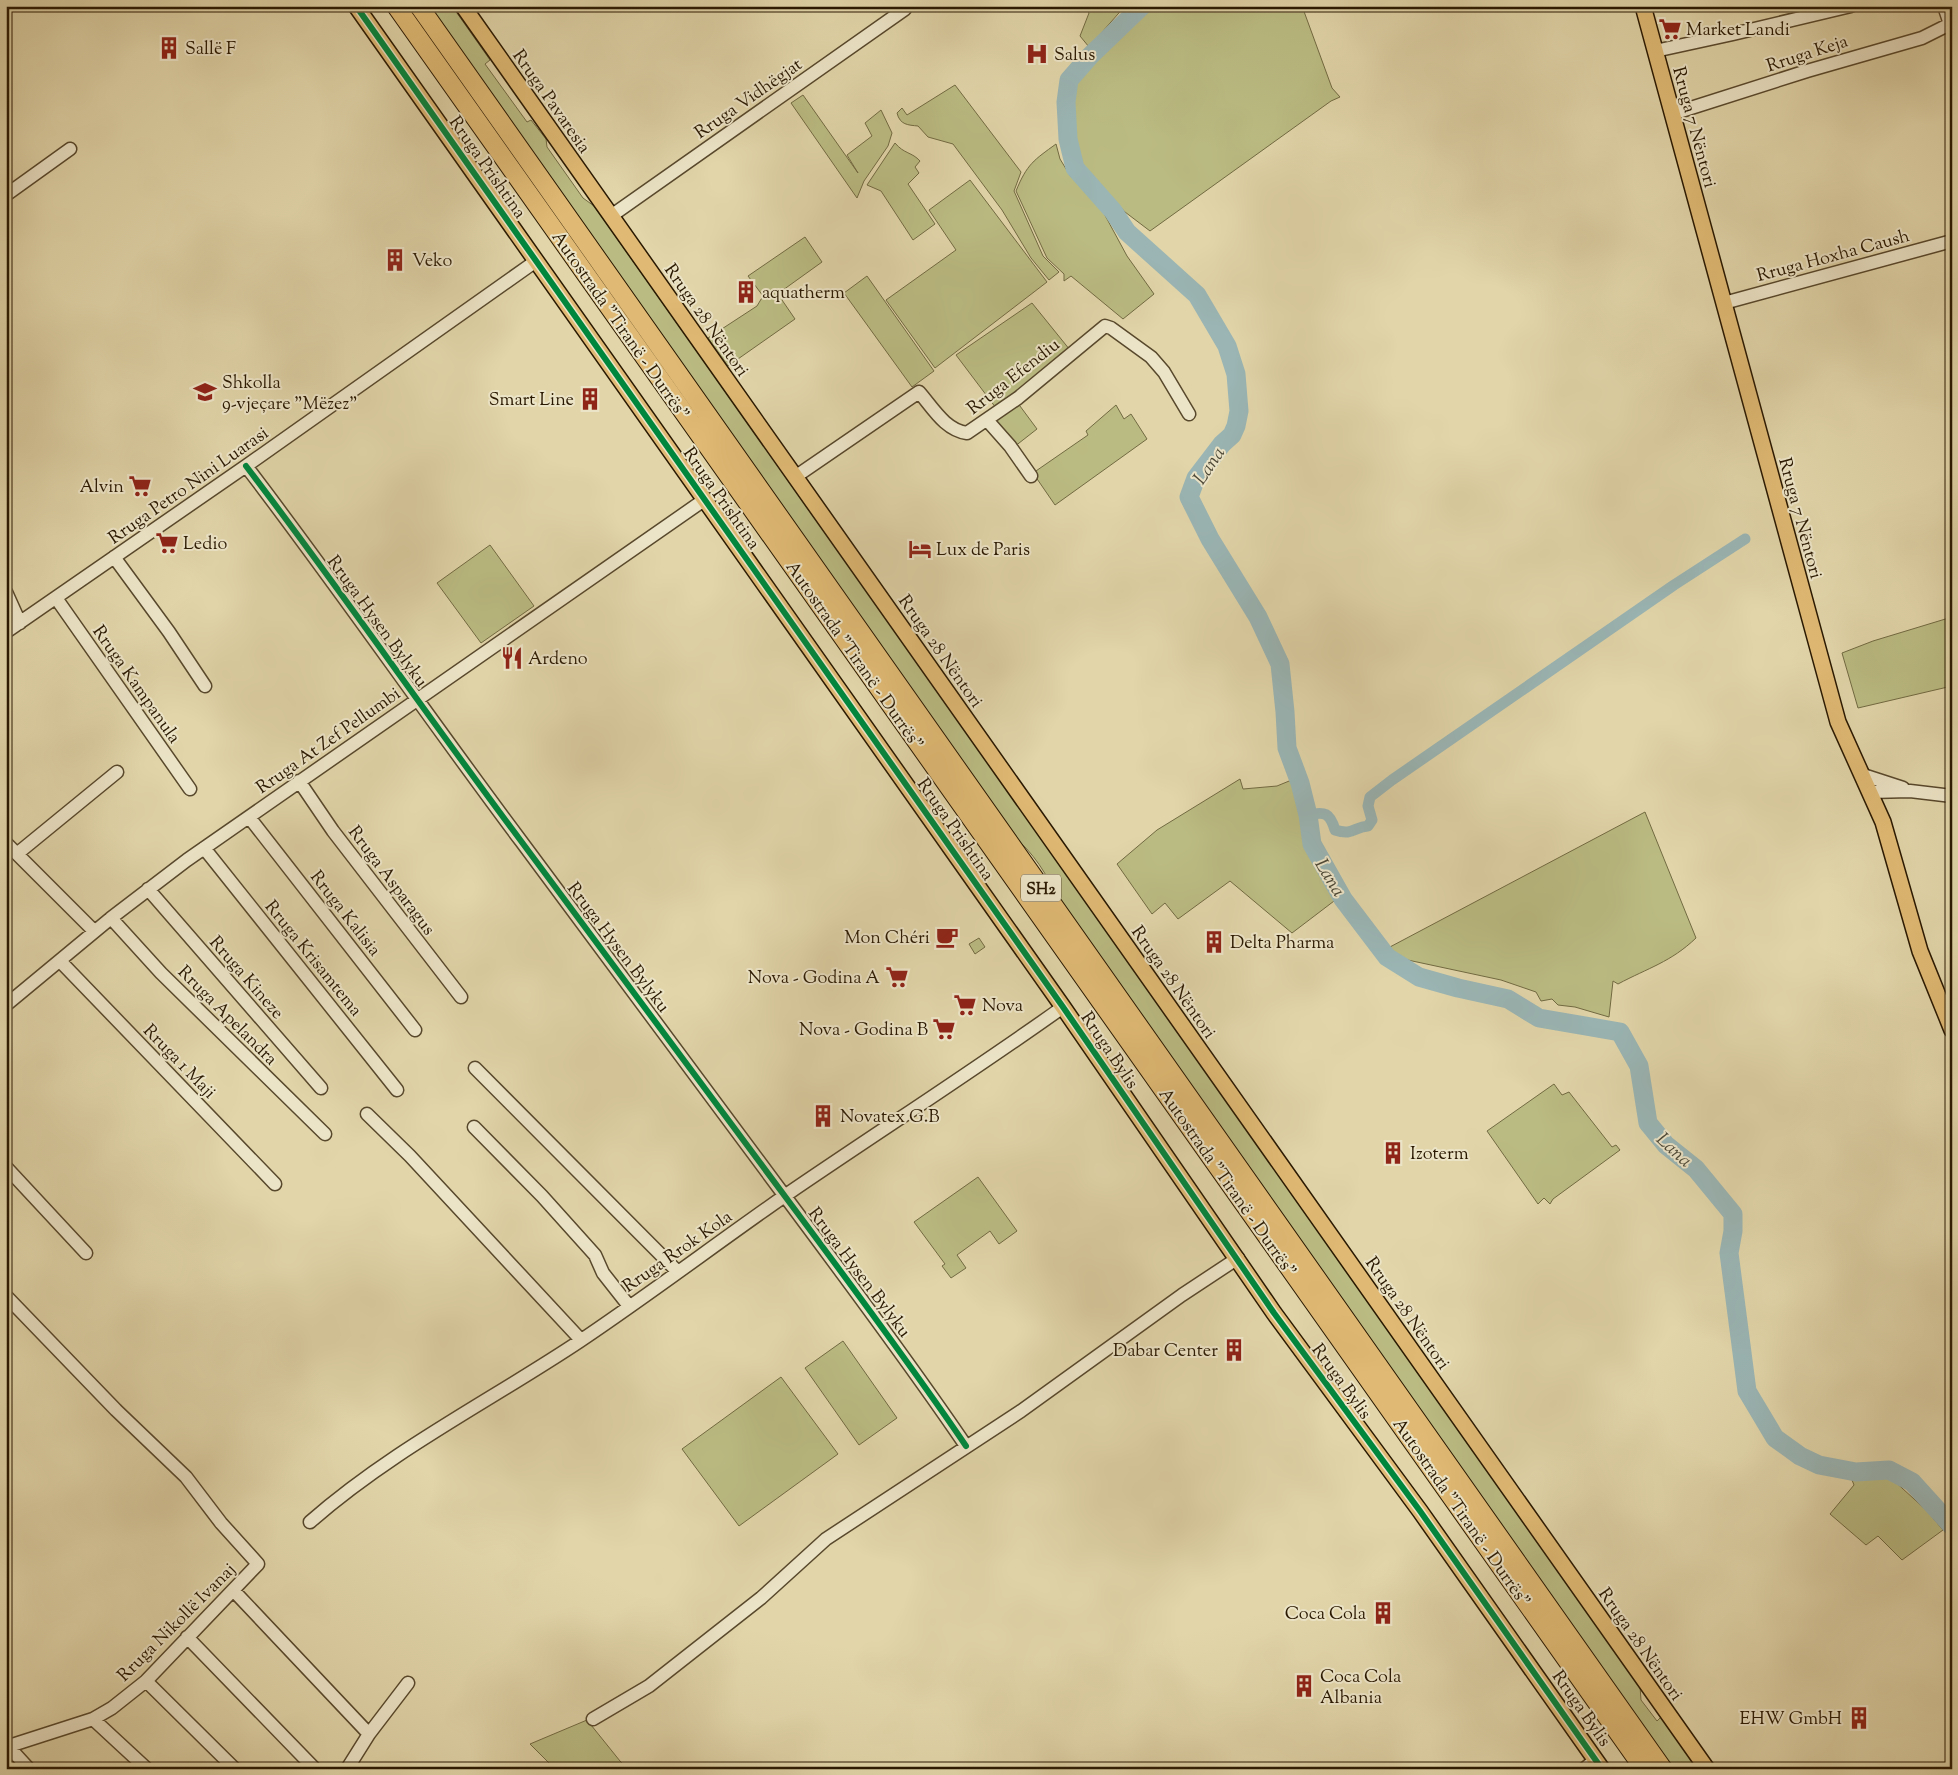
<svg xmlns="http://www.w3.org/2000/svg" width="1958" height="1775" font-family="'Sorts Mill Goudy',serif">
  <rect width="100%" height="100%" fill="#e1d5a9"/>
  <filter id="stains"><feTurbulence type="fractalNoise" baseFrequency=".004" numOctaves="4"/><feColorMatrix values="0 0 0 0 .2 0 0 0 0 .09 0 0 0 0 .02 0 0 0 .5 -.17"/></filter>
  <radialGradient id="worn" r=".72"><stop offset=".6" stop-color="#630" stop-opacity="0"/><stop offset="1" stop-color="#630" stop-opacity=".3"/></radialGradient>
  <path fill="#babb82" stroke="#726a42" d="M425 6H452L490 60 485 64 527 122 531 120 546 139 547 147 583 198 594 206 1640 1686 1641 1700 1657 1721 1661 1717 1698 1769H1673L1057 899C1049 876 1032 851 1013 836Z
    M1084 6H1125L1089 47 1080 36 1089 13Z
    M1148 6H1302L1332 88 1340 97 1331 101 1150 231 1125 212 1081 165 1074 140 1071 118 1072 94 1075 80 1086 66Z
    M955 85 1021 172 1014 191 1043 256 1059 272 1049 280 1031 258 1002 210 953 144 928 137 918 126C908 125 900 125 897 113L902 108 907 115Z
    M803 95 858 173 847 155 872 136 865 123 881 110 892 133 888 146 864 181 857 198 791 103Z
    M895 143C904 154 912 152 920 161L915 167 919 173 908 184 935 224 913 240 881 191 867 185Z
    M1056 144 1060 159 1071 177 1090 194 1100 206 1127 256 1154 294 1123 319 1071 276 1064 281V274L1047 258 1016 191C1027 164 1034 160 1056 144Z
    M970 180 1047 282 935 368 886 300 956 250 929 210Z
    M805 237 822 262 783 290 787 296 782 300 795 319 728 366 708 338 757 306 763 296 748 276Z
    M867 276 934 371 912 387 844 293Z
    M1032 303 1070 350 1065 355 1061 354 996 408 956 355Z
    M1017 402 1037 429 1014 447 995 421Z
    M1116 405 1124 419 1131 414 1147 439 1055 505 1033 473 1088 435 1086 431Z
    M490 545 534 606 481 643 437 583Z
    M1952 617V686L1858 708 1842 653 1873 641Z
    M1240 779 1243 789 1277 786 1294 779 1307 844 1338 898 1292 933 1230 881 1178 919 1165 903 1152 914 1117 864 1157 830Z
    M1645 812 1696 938C1671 962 1648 968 1618 984L1613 981 1609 1017 1575 1007 1558 1005 1552 999 1541 1001 1536 992 1501 980 1403 959 1388 948Z
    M979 938 985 947 975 954 969 944Z
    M1554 1084 1562 1095 1569 1092 1612 1147 1616 1145 1620 1150 1553 1199 1550 1204 1544 1198 1538 1204 1487 1131Z
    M978 1177 1017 1231 999 1244 990 1231 957 1255 966 1268 951 1278 942 1266 945 1264 914 1222Z
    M843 1341 897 1418 859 1445 805 1368Z
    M781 1377 838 1454 739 1526 682 1449Z
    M1890 1477 1926 1510 1943 1530 1902 1560 1878 1536 1866 1545 1830 1514 1854 1485 1852 1480Z
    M587 1720 620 1761 628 1769H555L530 1744Z"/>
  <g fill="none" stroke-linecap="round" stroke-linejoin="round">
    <path stroke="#9ab5b4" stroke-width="11" d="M1308 815C1325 811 1330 813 1335 830 1353 836 1354 827 1368 826L1372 820 1368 806 1370 797 1392 780 1674 585 1745 539"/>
    <path stroke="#9ab5b4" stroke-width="19" d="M1142 6 1090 56 1069 80 1066 102 1068 139 1075 168 1113 211 1127 232 1197 295 1227 346 1236 374 1239 411 1236 426 1232 435 1222 444 1196 478 1189 497 1210 539 1258 617 1280 664 1285 712 1287 748 1300 783 1308 815 1312 844 1343 899 1387 957 1419 977 1458 988 1508 999 1539 1018 1620 1032 1639 1066 1648 1123 1666 1145 1696 1169 1733 1214V1231L1729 1253 1747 1391 1775 1438 1800 1456 1819 1465 1856 1472 1889 1470 1912 1482 1952 1526"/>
    <defs>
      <path id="minor" d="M1944 6 1950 24
        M1655 51 1733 34 1851 6
        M1672 114 1807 71 1922 38 1952 23
        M6 195 70 149
        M611 216 905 9
        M1724 303 1952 241
        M987 420 1010 446 1031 476
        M246 466C340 589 428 717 521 841 610 960 699 1079 787 1199 848 1281 909 1362 966 1446
        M795 477 919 392C933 408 945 430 967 433L1018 398 1105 326 1111 328 1151 357 1164 372 1189 414
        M114 557 169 632 205 686
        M6 592 20 623
        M56 598 190 789
        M6 632 246 466 536 261
        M1863 775 1903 788
        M299 781 333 831 461 997
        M1870 792 1910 791 1952 796
        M249 817 415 1030
        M6 843 94 931
        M204 848 397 1090
        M18 853 117 772
        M148 889 321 1088
        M111 918 161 973 325 1134
        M60 961 275 1184
        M6 1005 111 918 187 860 704 500
        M475 1068 678 1272
        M367 1114 410 1156 581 1340
        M474 1127 542 1196 595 1255 603 1273 629 1306
        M6 1167 86 1253
        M6 1296 116 1410 186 1477 221 1523 258 1564 146 1681 112 1708 93 1719 6 1747
        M310 1522C392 1450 490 1401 580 1341 650 1294 717 1243 786 1195 878 1132 972 1072 1063 1007
        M233 1590 369 1734
        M187 1637 315 1769
        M146 1681 235 1769
        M93 1719 147 1769
        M593 1719 649 1686 761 1598 826 1539 1021 1411 1182 1295 1238 1258
        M8 1746 29 1769
        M347 1769 369 1734 408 1683
        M1584 1769 1596 1759"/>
      <path id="major" d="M356 6 1063 1007 1274 1313 1420 1511 1602 1769
        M463 6 1707 1769
        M1643 6 1838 722 1883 822 1920 951 1952 1030"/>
      <path id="highway" d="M396 6 1644 1769
        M419 6 1663 1769"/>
    </defs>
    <use href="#minor" stroke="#58482c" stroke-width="15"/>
    <use href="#major" stroke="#2a1902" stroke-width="18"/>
    <use href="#highway" stroke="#2a1902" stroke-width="20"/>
    <use href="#minor" stroke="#ece4c7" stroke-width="12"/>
    <use href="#major" stroke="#e0ba74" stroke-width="15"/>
    <use href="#highway" stroke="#e0ba74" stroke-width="18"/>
    <defs>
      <path id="cycleway" d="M356 6 1063 1007 1274 1313 1420 1511 1602 1769
        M246 466C340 589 428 717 521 841 610 960 699 1079 787 1199 848 1281 909 1362 966 1446"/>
    </defs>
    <use href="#cycleway" stroke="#ece4c7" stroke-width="9"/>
    <use href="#cycleway" stroke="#00873e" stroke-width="6"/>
  </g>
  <defs>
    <symbol id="supermarket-bare" viewBox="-9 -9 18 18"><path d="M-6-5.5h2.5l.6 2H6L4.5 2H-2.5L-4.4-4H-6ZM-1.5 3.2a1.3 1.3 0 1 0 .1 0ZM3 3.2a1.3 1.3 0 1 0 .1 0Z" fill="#8f2418" stroke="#ece4c7" stroke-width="2.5" paint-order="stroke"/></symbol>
    <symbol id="building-bare" viewBox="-9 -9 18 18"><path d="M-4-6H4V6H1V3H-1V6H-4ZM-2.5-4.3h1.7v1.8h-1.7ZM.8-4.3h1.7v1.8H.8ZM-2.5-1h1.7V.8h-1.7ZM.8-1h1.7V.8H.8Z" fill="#8f2418" stroke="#ece4c7" stroke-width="2.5" paint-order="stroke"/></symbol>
    <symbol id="hospital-bare" viewBox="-9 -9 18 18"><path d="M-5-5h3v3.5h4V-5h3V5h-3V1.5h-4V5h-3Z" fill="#8f2418" stroke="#ece4c7" stroke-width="2.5" paint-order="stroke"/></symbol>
    <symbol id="school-bare" viewBox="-9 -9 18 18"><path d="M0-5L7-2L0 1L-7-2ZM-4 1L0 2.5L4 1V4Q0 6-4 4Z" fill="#8f2418" stroke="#ece4c7" stroke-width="2.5" paint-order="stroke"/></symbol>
    <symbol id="hotel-bare" viewBox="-9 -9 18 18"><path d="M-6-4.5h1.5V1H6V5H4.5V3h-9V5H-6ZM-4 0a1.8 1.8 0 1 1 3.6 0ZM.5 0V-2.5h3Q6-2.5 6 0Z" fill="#8f2418" stroke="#ece4c7" stroke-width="2.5" paint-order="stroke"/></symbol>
    <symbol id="restaurant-bare" viewBox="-9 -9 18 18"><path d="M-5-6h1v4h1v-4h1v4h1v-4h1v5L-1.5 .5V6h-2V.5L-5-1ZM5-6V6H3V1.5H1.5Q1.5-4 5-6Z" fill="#8f2418" stroke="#ece4c7" stroke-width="2.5" paint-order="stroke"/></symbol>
    <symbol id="cafe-bare" viewBox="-9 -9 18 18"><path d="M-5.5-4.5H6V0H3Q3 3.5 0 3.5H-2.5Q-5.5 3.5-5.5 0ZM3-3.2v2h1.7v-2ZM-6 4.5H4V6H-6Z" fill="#8f2418" stroke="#ece4c7" stroke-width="2.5" paint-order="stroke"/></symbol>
  </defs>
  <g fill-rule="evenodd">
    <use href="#supermarket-bare" x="1654" y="13" width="32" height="32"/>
    <use href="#building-bare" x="153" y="32" width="32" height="32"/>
    <use href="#hospital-bare" x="1021" y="38" width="32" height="32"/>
    <use href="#building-bare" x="379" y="244" width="32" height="32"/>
    <use href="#building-bare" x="730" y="276" width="32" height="32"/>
    <use href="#school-bare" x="189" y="376" width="32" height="32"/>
    <use href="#building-bare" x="574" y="383" width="32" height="32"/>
    <use href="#supermarket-bare" x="124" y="470" width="32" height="32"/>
    <use href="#supermarket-bare" x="151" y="527" width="32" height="32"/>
    <use href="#hotel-bare" x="904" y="533" width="32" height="32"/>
    <use href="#restaurant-bare" x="496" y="642" width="32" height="32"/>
    <use href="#cafe-bare" x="931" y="921" width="32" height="32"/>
    <use href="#building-bare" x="1198" y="926" width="32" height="32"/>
    <use href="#supermarket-bare" x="881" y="961" width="32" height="32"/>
    <use href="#supermarket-bare" x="949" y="989" width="32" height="32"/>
    <use href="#supermarket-bare" x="928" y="1013" width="32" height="32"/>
    <use href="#building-bare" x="807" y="1100" width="32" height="32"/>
    <use href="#building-bare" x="1377" y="1137" width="32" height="32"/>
    <use href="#building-bare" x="1218" y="1334" width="32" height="32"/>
    <use href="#building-bare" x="1367" y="1597" width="32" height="32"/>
    <use href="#building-bare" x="1288" y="1670" width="32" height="32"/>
    <use href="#building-bare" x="1843" y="1702" width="32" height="32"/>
  </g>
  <g text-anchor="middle" stroke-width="4" stroke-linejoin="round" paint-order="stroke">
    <rect fill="#ece4c7" stroke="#64563d" stroke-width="1" x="1021" y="874.5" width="40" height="27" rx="4"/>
    <g font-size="16" font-weight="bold" fill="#2a1902">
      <text x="1041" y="894">SH2</text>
    </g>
    <g font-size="18" fill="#2a1902" stroke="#ece4c7" text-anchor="start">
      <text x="1686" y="35">Market Landi</text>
      <text x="185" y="54">Sallë F</text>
      <text x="1054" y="60">Salus</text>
      <text x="412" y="266">Veko</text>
      <text x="762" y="298">aquatherm</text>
      <text x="222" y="388">Shkolla<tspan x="222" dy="21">9-vjeçare "Mëzez"</tspan></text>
      <text x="574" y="405" text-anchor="end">Smart Line</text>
      <text x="124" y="492" text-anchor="end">Alvin</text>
      <text x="183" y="549">Ledio</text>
      <text x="936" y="555">Lux de Paris</text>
      <text x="528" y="664">Ardeno</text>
      <text x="930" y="943" text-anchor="end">Mon Chéri</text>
      <text x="1230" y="948">Delta Pharma</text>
      <text x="880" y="983" text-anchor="end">Nova - Godina A</text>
      <text x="982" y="1011">Nova</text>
      <text x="928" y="1035" text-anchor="end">Nova - Godina B</text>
      <text x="840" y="1122">Novatex G.B</text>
      <text x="1410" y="1159">Izoterm</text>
      <text x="1218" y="1356" text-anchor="end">Dabar Center</text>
      <text x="1366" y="1619" text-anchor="end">Coca Cola</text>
      <text x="1320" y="1682">Coca Cola<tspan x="1320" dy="21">Albania</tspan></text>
      <text x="1842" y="1724" text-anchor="end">EHW GmbH</text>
    </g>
    <g font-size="18" fill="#2a1902" stroke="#ece4c7">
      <text transform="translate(1807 53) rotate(-18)" y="6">Rruga Keja</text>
      <text transform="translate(748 98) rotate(-35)" y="6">Rruga Vidhëgjat</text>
      <text transform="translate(552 101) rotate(55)" y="6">Rruga Pavaresia</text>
      <text transform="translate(1695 127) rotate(75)" y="6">Rruga 7 Nëntori</text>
      <text transform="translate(488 167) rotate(55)" y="6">Rruga Prishtina</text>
      <text transform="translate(1833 255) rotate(-15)" y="6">Rruga Hoxha Caush</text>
      <text transform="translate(707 320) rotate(55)" y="6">Rruga 28 Nëntori</text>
      <text transform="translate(621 325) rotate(55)" y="6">Autostrada "Tiranë - Durrës"</text>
      <text transform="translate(1013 376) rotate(-38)" y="6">Rruga Efendiu</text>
      <text transform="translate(188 485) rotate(-35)" y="6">Rruga Petro Nini Luarasi</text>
      <text transform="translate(722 498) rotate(55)" y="6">Rruga Prishtina</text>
      <text transform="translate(1801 518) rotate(75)" y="6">Rruga 7 Nëntori</text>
      <text transform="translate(378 621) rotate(54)" y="6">Rruga Hysen Bylyku</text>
      <text transform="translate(941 651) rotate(55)" y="6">Rruga 28 Nëntori</text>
      <text transform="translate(855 655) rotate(55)" y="6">Autostrada "Tiranë - Durrës"</text>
      <text transform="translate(137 684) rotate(55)" y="6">Rruga Kampanula</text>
      <text transform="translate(328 740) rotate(-35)" y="6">Rruga At Zef Pellumbi</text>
      <text transform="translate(956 829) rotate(55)" y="6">Rruga Prishtina</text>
      <text transform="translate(392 880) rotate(53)" y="6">Rruga Asparagus</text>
      <text transform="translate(346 913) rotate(52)" y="6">Rruga Kalisia</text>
      <text transform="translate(619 947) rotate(53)" y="6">Rruga Hysen Bylyku</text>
      <text transform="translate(314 958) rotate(51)" y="6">Rruga Krisamtema</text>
      <text transform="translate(247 977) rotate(49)" y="6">Rruga Kineze</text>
      <text transform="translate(1174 982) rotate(55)" y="6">Rruga 28 Nëntori</text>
      <text transform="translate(228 1015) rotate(45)" y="6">Rruga Apelandra</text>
      <text transform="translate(1110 1050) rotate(56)" y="6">Rruga Bylis</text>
      <text transform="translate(180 1061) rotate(46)" y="6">Rruga 1 Maji</text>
      <text transform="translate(1228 1182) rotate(55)" y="6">Autostrada "Tiranë - Durrës"</text>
      <text transform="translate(677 1251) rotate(-35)" y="6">Rruga Rrok Kola</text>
      <text transform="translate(860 1272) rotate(53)" y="6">Rruga Hysen Bylyku</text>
      <text transform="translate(1408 1313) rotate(55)" y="6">Rruga 28 Nëntori</text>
      <text transform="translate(1342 1381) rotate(54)" y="6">Rruga Bylis</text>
      <text transform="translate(1462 1512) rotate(55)" y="6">Autostrada "Tiranë - Durrës"</text>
      <text transform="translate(176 1622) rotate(-45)" y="6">Rruga Nikollë Ivanaj</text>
      <text transform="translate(1641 1644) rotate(55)" y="6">Rruga 28 Nëntori</text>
      <text transform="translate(1582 1708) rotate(55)" y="6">Rruga Bylis</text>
    </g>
    <g font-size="19" font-style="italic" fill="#4c4837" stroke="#ece4c7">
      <text transform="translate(1208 465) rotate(-56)" y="7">Lana</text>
      <text transform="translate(1331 877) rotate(59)" y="7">Lana</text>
      <text transform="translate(1675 1149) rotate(43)" y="7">Lana</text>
    </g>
  </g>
  <rect width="1958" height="1775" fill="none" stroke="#e1d5a9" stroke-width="25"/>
  <rect x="8" y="8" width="1943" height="1760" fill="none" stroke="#2a1902" stroke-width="2.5"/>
  <rect x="12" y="12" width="1933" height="1750" fill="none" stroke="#2a1902"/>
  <rect width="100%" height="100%" filter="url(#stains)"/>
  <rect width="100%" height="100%" fill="url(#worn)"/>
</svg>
